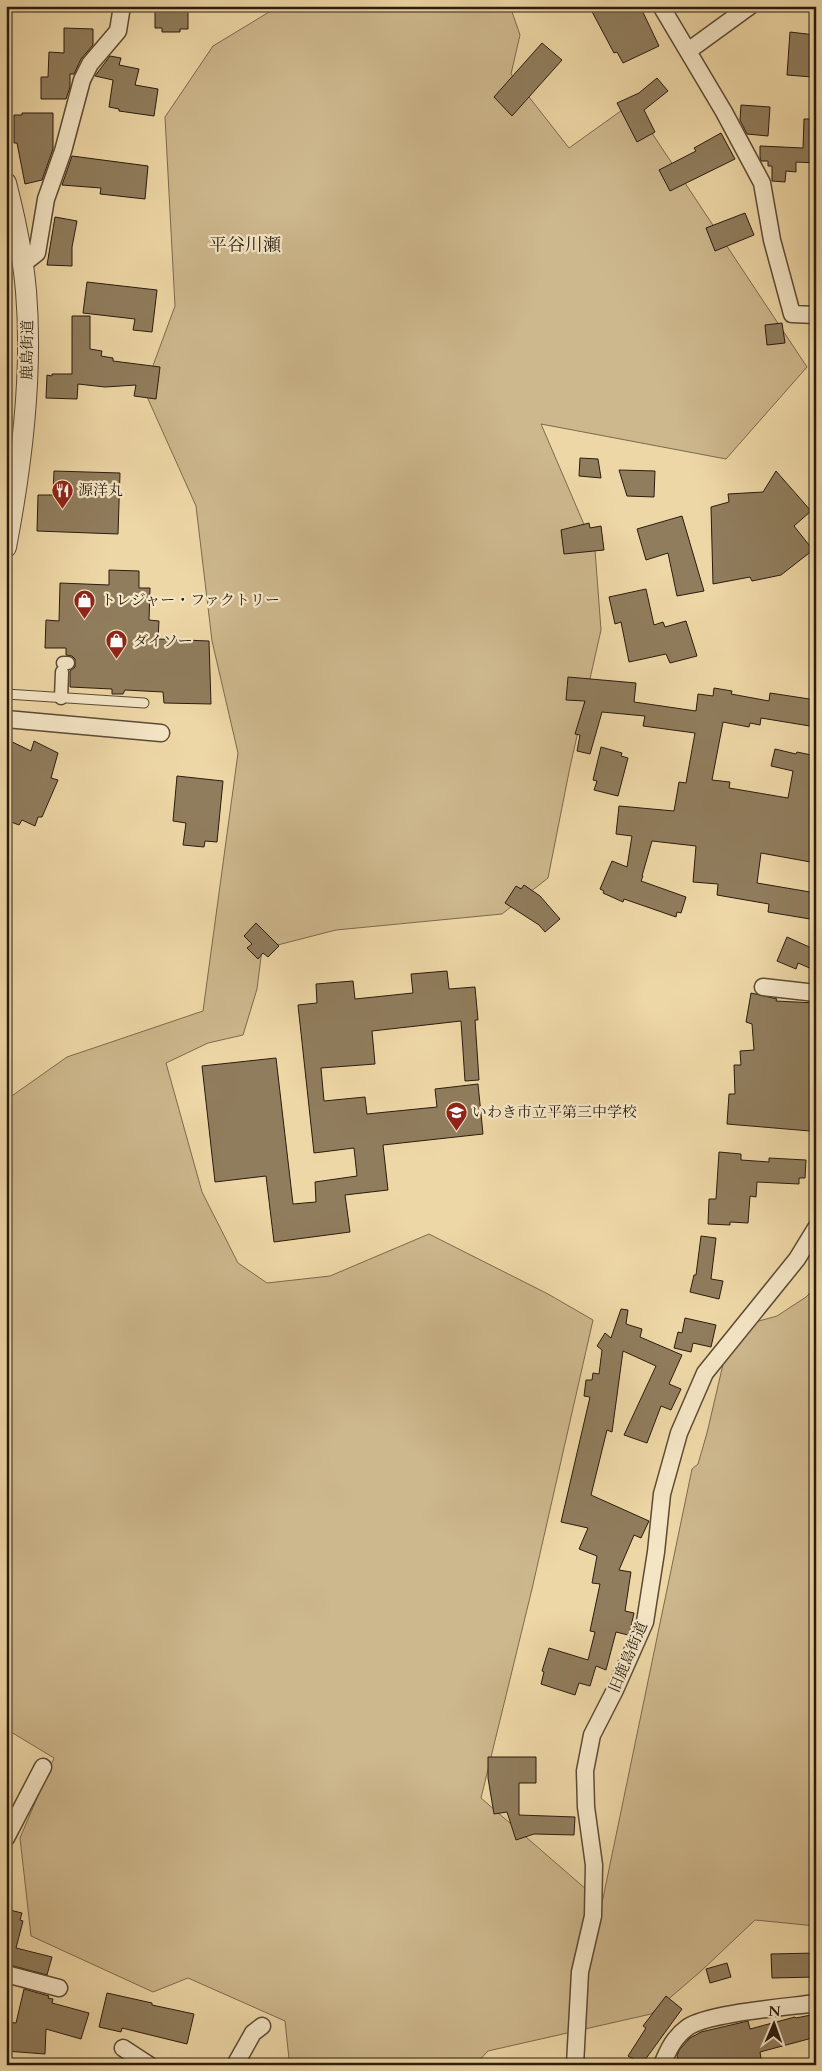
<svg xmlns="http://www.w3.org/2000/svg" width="822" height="2071" font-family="Cardo,'Noto Serif JP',serif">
  <rect width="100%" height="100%" fill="#eed7a6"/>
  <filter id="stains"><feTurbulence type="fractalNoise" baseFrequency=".004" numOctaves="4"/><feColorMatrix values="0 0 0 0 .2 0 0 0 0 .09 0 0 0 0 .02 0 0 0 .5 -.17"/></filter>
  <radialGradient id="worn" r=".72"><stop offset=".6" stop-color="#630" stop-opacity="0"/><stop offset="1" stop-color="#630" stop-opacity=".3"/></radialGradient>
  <path fill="#cdb78c" stroke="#7c694d" d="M279 6H510L520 35 511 74 569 148 632 103 807 367 726 459 541 424 595 550 601 630 570 767 548 878 502 914 336 930 262 949 257 989 243 1035 208 1043 166 1063 202 1192 238 1263 267 1283 330 1276 429 1234 548 1294 593 1320 532 1589 481 1798 602 1903 692 1469 698 1464 707 1433 728 1343 748 1324 777 1316 806 1297 816 1287V1926L755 1920 700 1972 651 2014 488 2051 475 2065H300L289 2059 285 2021 188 1978 153 1992 31 1936 20 1838 54 1758 6 1729V1100L67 1057 203 1011 238 753 212 641 196 506 144 390 175 306 165 117 213 46Z"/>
  <path fill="#907d5d" stroke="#2b1b0e" d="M188 6V29H180V32H162V28H155V7Z
    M589 6H640L659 46 623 63 617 52 614 53Z
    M64 28 93 29V45L81 59 74 74H70V87L66 99H41V77H48L49 52 64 53Z
    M790 32 815 35 812 77 787 75Z
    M542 43 562 60 512 116 494 97Z
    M110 56 121 58 119 65 139 69 135 85 158 89 154 116 119 111V109L109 107 113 80 95 76Z
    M657 78 668 91 644 110 655 132 637 142 617 103 639 93Z
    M741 105 770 107 768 136 747 134 740 120Z
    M22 113H53V149L42 180 25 184 17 143H14V115H22Z
    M804 119H816V163L796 162V172L786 171 785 182 772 181V166H768V161H761L760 157V146L803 148Z
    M721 133 735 159 670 191 659 170 696 151 694 148Z
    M72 156 148 166 145 199 100 194 101 188 62 185Z
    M745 213 754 235 715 251 706 228Z
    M55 217 77 221 72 247V266L47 265Z
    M87 282 157 290 152 332 133 330 135 319 83 313Z
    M72 316H90V349L102 351 101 356 113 358V361L160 367 156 399 134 396 136 385 105 387 78 384 77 399 46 398 47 375 52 376V374H72Z
    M782 323 785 343 767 345 765 325Z
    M580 458 598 459 601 478 579 476Z
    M619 470 655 471 654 497 627 496Z
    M54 471 120 473 118 534 37 531 38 495H53Z
    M776 471 811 511 794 526 813 550 781 575 752 581 750 577 713 584 711 507 729 502 728 494 763 492Z
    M682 516 704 591 677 596 668 553 646 560 637 529Z
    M589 523 590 528 601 526 604 550 564 554 561 530Z
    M109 570 139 571V588H150L149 620 159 621 158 639 209 641 211 704 164 703 163 692 125 690 123 694H112V689L70 687V671L75 667V659L72 656 66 655V648H45L46 620 59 621 60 583 109 585Z
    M646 589 654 625 663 622 665 627 686 621 697 656 670 663 666 654 629 662 621 622 615 624 609 597Z
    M568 677 636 683 634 702 696 711 698 694 713 696 714 688 732 691 731 694 769 701 770 693 816 700V727L761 718 760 725 750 723 749 727 723 722 712 780 730 782 729 788 788 798 793 771 771 766 775 749 796 754 797 752 816 756V863L761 853 757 883 816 893V920L768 912 769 904 717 895 718 884 693 882 696 846 652 841 642 876H643L641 881 686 897 681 913 677 912 676 917 624 899 623 902 603 893 604 891 600 889 612 861 627 867 632 836 616 834 619 806 674 811 679 782 686 783 695 733 643 726 645 716 602 712 590 754 577 751 580 735 575 734 585 701 566 700Z
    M6 739 31 751 34 741 58 753 51 778 58 780 42 817H38L35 826 22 820 19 825 6 820Z
    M601 747 622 753 621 756 628 758 618 796 594 790 597 781 593 780Z
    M177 776 223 781 217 842 205 841 204 847 183 845 186 823 173 821Z
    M524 885 540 896 560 919 545 932 539 925 505 903 516 886 521 889Z
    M256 923 279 946 268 957 263 953 258 959 247 948 252 944 244 936Z
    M787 937 816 950V962L812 969 798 963 796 969 777 961Z
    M447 971 449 989 475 987 478 1020H475L479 1080 465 1081 461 1021 372 1031 375 1064 321 1068 324 1101 365 1097 367 1114 437 1107 435 1089 478 1084 483 1134 383 1145 388 1190 345 1195 350 1232 274 1242 266 1176 215 1182 202 1066 276 1058 293 1204 316 1202 315 1182 357 1176 354 1148 314 1153 298 1005 317 1003 316 984 353 981 355 999 413 993 411 974Z
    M751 993 777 999 776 1001 816 1003V1110H811L810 1131 727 1124 729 1094H735L734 1065H741L740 1051 754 1050 752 1024 746 1022Z
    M719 1152 741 1154V1160L769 1162V1158L806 1160 805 1178H799V1184L757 1182 756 1197 750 1196 748 1223 730 1222V1225L708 1224 709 1199H716Z
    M701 1236 716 1238 711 1279 723 1281 719 1299 690 1292 694 1275H696Z
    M621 1309 628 1310 626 1324 642 1329 640 1337 682 1355 669 1384 681 1389 671 1410 661 1406 647 1443 624 1435 656 1366 623 1351 612 1432 607 1430 591 1495 649 1521 641 1538 634 1535 619 1570 631 1572 625 1611 634 1613 630 1631 628 1635 616 1632 606 1670 596 1666 590 1686 579 1683 575 1695 541 1684 544 1672 542 1671 549 1648 588 1660 595 1632 590 1631 600 1584 592 1583 597 1556 579 1549 588 1528 561 1522 590 1397 584 1396 586 1380H592L593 1373 599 1374 602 1350 597 1346 605 1333 611 1338Z
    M685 1318 716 1325 711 1347 693 1343 691 1352 674 1348 678 1332 682 1333Z
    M488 1757H536V1783H519V1815L575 1817 574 1835 534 1834 516 1840 507 1812 494 1814 488 1778Z
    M6 1909 22 1913 20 1920 23 1921 16 1948 52 1957 47 1975 6 1964Z
    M816 1953V1977L772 1978 771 1954Z
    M727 1963 731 1977 710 1983 706 1969Z
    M24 1989 49 1996 48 1998 53 1999 52 2003 89 2013 81 2039 46 2029 45 2054 6 2051 7 2022 16 2023Z
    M107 1993 152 2003V2005L194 2014 187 2044 122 2028 121 2032 99 2027Z
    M666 1996 682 2009 642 2064 628 2056 646 2028 643 2026Z
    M816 2014V2037L760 2052 762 2065H679L677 2055 680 2049 690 2038 701 2032 748 2021 750 2029 795 2017 796 2018Z"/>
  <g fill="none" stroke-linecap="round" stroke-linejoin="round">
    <defs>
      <path id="service" d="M6 694 144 703"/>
      <path id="pedestrian" d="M63 663H68
        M61 698 62 672"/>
      <path id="minor" d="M661 6 724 112 762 183 772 240 792 314 816 315
        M688 51 750 6
        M23 264 37 253 46 199 63 151 82 80 90 64 118 31 122 6
        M6 719 161 733
        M763 987 816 993
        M6 1838 43 1767
        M6 1974 59 1988
        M123 2048 149 2065
        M235 2065 253 2033 262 2026
        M575 2065 580 1972 593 1916 594 1865 586 1807 585 1771 592 1735 615 1690 645 1622 656 1552 662 1494 679 1433 705 1373 797 1259 816 1228
        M662 2065C668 2050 674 2037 688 2027 708 2013 788 2007 816 2003"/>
      <path id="tertiary" d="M6 183C15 218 23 255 26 291 33 375 22 464 6 547"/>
    </defs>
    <use href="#service" stroke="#5c4a34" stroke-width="11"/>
    <use href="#pedestrian" stroke="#5c4a34" stroke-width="15"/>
    <use href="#minor" stroke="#5c4a34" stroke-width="19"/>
    <use href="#tertiary" stroke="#5c4a34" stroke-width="22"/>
    <use href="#service" stroke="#f4e5c5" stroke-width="9"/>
    <use href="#pedestrian" stroke="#f4e5c5" stroke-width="12"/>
    <use href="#minor" stroke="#f4e5c5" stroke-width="16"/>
    <use href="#tertiary" stroke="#f4e5c5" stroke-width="20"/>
  </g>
  <defs>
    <symbol id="restaurant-pin" viewBox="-11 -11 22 30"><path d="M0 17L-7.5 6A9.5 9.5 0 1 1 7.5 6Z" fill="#8f2418" stroke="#f4e5c5"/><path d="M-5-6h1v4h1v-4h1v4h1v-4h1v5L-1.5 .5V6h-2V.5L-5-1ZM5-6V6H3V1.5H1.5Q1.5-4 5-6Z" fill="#fff"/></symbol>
    <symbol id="shop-pin" viewBox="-11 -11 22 30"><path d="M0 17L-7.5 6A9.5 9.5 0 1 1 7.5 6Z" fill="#8f2418" stroke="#f4e5c5"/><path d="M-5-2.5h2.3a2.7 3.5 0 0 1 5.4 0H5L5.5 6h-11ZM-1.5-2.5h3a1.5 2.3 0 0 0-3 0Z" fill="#fff"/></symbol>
    <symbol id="school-pin" viewBox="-11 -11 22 30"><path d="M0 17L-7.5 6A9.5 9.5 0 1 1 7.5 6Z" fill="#8f2418" stroke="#f4e5c5"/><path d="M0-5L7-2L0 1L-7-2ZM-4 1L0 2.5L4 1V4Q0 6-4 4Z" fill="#fff"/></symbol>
  </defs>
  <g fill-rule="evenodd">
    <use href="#restaurant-pin" x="50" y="478" width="25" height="34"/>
    <use href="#shop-pin" x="72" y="588" width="25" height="34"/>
    <use href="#shop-pin" x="104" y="628" width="25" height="34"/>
    <use href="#school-pin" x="444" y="1100" width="25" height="34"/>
  </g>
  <g text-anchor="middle" stroke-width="4.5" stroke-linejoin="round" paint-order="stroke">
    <g font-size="15" fill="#2b1b0e" stroke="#f4e5c5">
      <text transform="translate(27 350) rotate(-89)" y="5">鹿島街道</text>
      <text transform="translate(628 1657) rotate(-67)" y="5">旧鹿島街道</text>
    </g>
    <g font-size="15" fill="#2b1b0e" stroke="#f4e5c5" text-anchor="start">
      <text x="78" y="495">源洋丸</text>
      <text x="101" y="605">トレジャー・ファクトリー</text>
      <text x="133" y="646">ダイソー</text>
      <text x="472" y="1117">いわき市立平第三中学校</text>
    </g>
    <g font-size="18" fill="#2b1b0e" stroke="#f4e5c5">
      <text x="245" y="251">平谷川瀬</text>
    </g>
  </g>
  <rect width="822" height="2071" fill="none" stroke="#eed7a6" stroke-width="25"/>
  <rect x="8" y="8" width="807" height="2056" fill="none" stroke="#2b1b0e" stroke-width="2.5"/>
  <rect x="12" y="12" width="797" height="2046" fill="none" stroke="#2b1b0e"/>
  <g transform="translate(774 2024) rotate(2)" stroke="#f4e5c5" stroke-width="4" paint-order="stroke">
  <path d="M0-4L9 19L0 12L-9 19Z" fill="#2b1b0e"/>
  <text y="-8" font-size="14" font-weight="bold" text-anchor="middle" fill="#2b1b0e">N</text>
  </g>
  <rect width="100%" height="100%" filter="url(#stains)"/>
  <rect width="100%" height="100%" fill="url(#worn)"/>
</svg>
